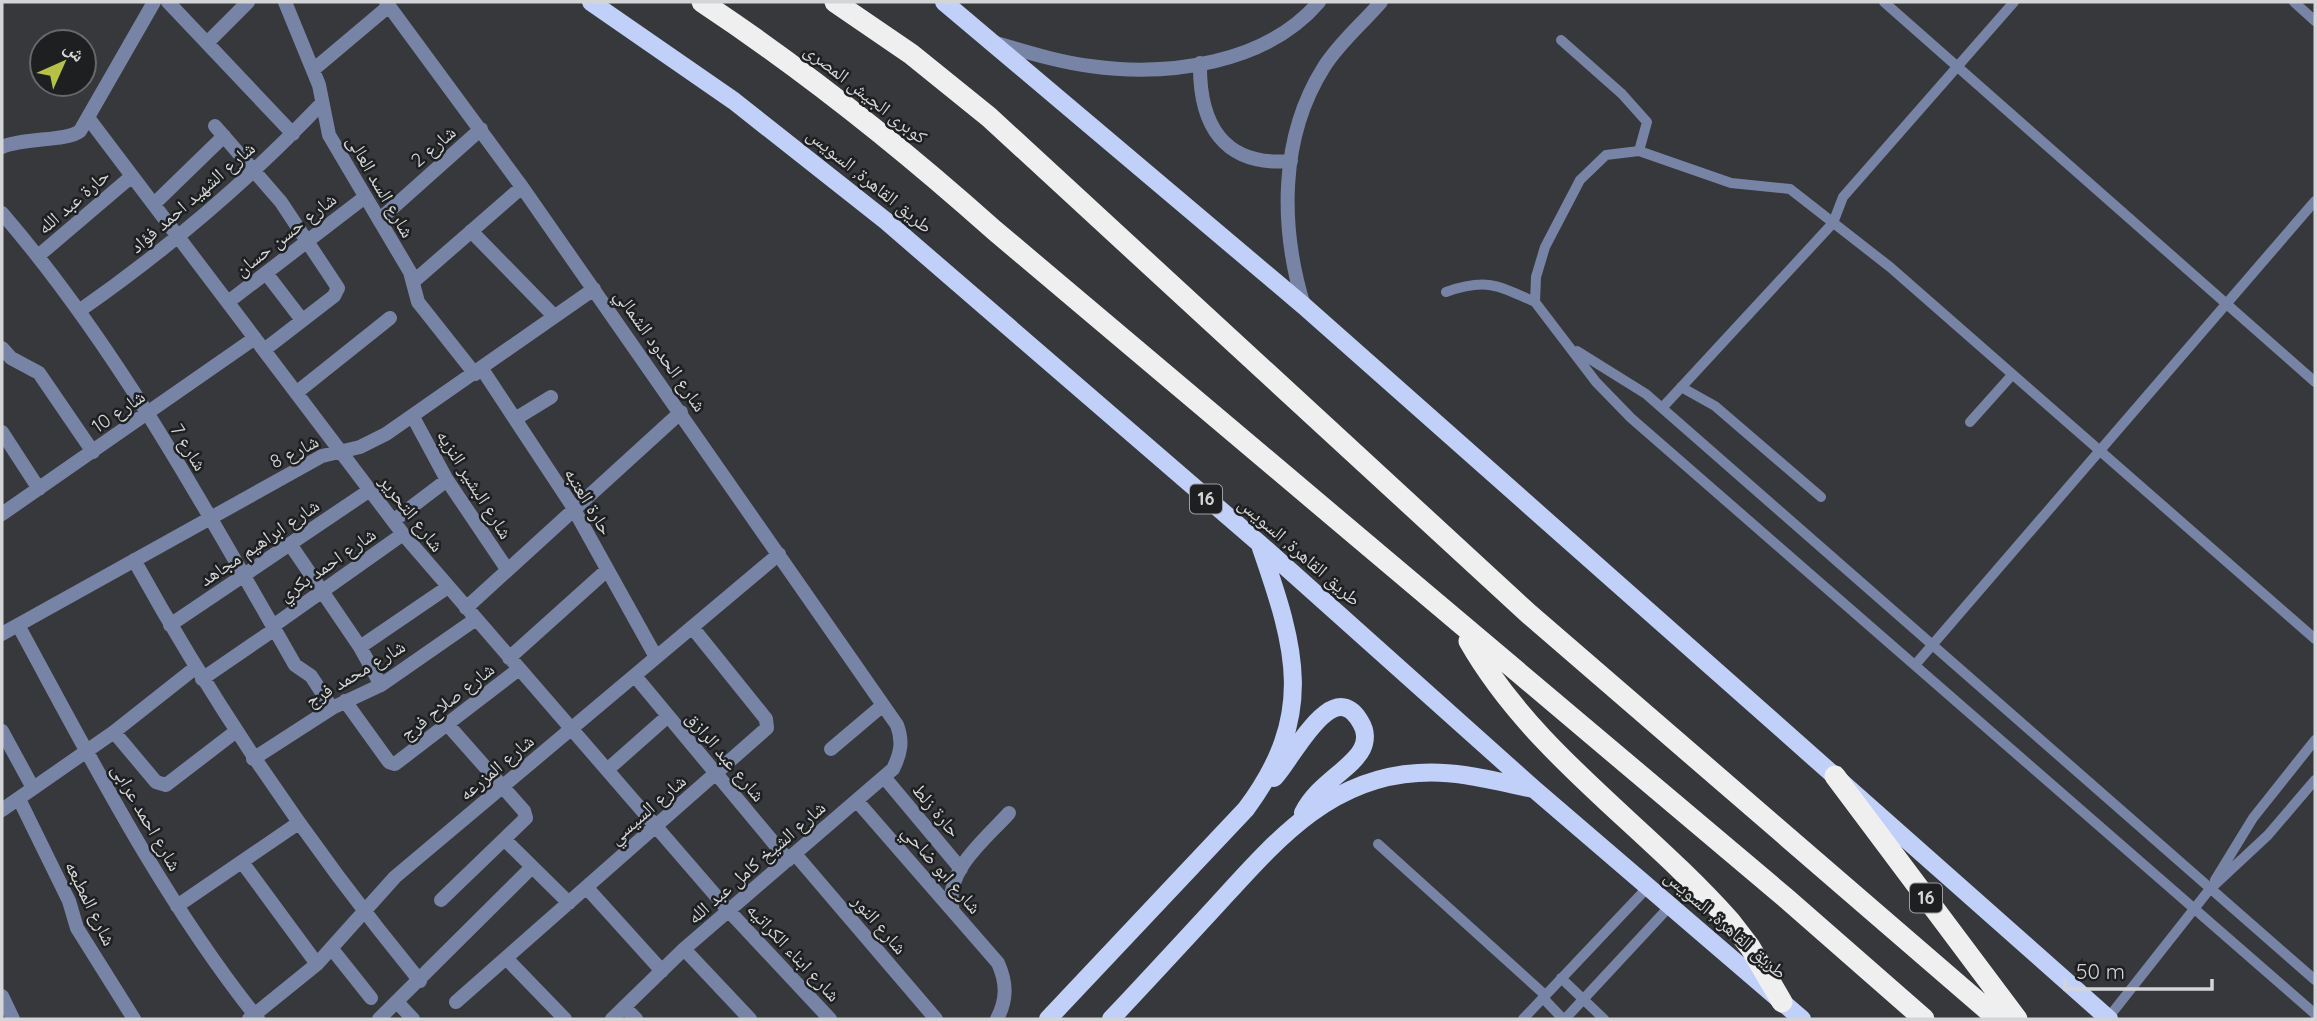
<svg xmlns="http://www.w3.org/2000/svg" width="2317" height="1021" font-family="Quicksand,'Noto Naskh Arabic',sans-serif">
  <rect width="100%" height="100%" fill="#36383b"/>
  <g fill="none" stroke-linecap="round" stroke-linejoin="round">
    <path stroke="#7784a5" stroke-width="10" d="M1884 2 2315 382
      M2294 2 2315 21
      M1561 40 1622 94 1647 122 1639 151
      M1446 292C1486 278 1497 285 1535 302
      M1577 351 1646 394 2315 980
      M1681 387 1715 406 1821 497
      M1662 408 1833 223 1843 197 2014 2
      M1970 422 2012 375
      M2315 639 1890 267 1790 189 1731 183 1639 151 1606 155 1580 180 1545 247 1536 277 1535 302 1596 382 1631 418 2315 1014
      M1915 665 2315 201
      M1378 844 1545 995
      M2215 880 2253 818 2315 740
      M1561 978 1604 1019
      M1543 998 1563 1019
      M2108 1018 2209 890 2268 835 2315 780
      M1523 1019 1648 887
      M1565 1019 1670 906"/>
    <path stroke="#7784a5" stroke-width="14" d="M168 2 293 134
      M285 2 319 85 329 135 410 272 418 302 475 374
      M386 2 522 187 897 725C903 741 901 753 893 769L684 949 612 1019
      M207 43 248 2
      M313 70 389 6
      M89 119 403 534 729 911 830 1019
      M215 126 281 202 338 288 334 296 264 350
      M2 147C26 137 65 142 80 131L154 2
      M154 204 224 136
      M2 213C119 349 206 510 295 665L311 676 332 708
      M379 220 481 129
      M471 231 554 316
      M38 256 132 176
      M266 273 302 320
      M413 282 522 187
      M228 302 365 197
      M79 311C168 249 248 181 322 103
      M2 348 11 358 39 373 93 452
      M482 369 571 504 656 657
      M296 393 390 318
      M413 417 447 480 507 569
      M515 419 551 397
      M2 432 39 489
      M2 514 255 338
      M393 521 447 480
      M290 544 360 647 381 685
      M134 560C217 710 311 848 420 981
      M466 608 681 412
      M18 625C91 759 162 899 258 1019
      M170 625 370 490
      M273 626 403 534
      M2 634 322 456 360 447 386 434 594 289
      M360 647 448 587
      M509 658 607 570
      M635 676 788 860
      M202 679 275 629
      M345 701 389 762 395 764 519 669
      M2 731 33 788
      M114 732 156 782 166 785 235 732
      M831 749 883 705
      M253 759 332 708 381 685 476 619
      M607 770 668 716
      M884 777 961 869
      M19 799 69 901 77 928 134 1019
      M857 801 998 963C1007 983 1007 1000 997 1019
      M2 810 114 732 195 668
      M505 840 569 903
      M795 854 936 1019
      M242 862 317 964
      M587 888 662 971
      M441 900 526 818 524 811 448 725
      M177 906 297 824
      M953 911C942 872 986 839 1009 813
      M332 949 371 998
      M684 949 750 1019
      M506 958 565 1019
      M2 996 13 1019
      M397 1002 413 1019
      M456 1002 767 728 766 719 692 627
      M624 1007 636 1019
      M249 1019 317 964 395 877 779 554
      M379 1019 532 867"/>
    <path stroke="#7784a5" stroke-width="14" d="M996 43C1027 52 1058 62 1090 66 1168 77 1266 64 1319 2
      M1200 63C1199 124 1223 167 1291 161
      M1304 306C1280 228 1279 138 1324 67 1339 43 1363 23 1381 2"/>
    <path stroke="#c0d0f9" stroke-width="18" d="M591 2 734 101 886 221 1260 544 1534 789 1802 1019
      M944 2 1304 306 2109 1019
      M1274 778C1291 762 1333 671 1361 723 1366 731 1366 741 1362 749 1352 769 1317 784 1303 813
      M1048 1019 1246 809C1316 715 1296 649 1261 548
      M1111 1019C1146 982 1181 944 1216 906 1273 844 1327 778 1418 773 1457 770 1495 781 1533 789"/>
    <path stroke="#efefef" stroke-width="21" d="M702 2C806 71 901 147 994 230L1787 899 1924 1019
      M835 2 911 54 989 117 1529 614 1998 1019
      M1469 641C1533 753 1646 826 1730 921L1750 947 1782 1002
      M1835 776 2017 1019"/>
  </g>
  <g text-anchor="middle" stroke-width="5" stroke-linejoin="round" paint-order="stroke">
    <g fill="#1e1f20" stroke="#9d9ea0" stroke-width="2">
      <rect x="1190" y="484.5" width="32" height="29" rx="5"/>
      <rect x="1910" y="883.5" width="32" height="29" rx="5"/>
    </g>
    <g font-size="18" font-weight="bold" fill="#d4d5d7">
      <text x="1206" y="505">16</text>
      <text x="1926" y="904">16</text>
    </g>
    <g font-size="19" fill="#d4d5d7" stroke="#1e1f20">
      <text transform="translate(866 93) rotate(38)" y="7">كوبرى الجيش المصرى</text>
      <text transform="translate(433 146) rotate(-41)" y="7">شارع 2</text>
      <text transform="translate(870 180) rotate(39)" y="7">طريق القاهرة, السويس</text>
      <text transform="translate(381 186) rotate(60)" y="7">شارع السد العالى</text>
      <text transform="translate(192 197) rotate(-41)" y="7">شارع الشهيد احمد فؤاد</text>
      <text transform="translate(73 201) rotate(-41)" y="7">حارة عبد الله</text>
      <text transform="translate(285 234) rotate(-38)" y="7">شارع حسن حسان</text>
      <text transform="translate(661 350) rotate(55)" y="7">شارع الحدود الشمالي</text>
      <text transform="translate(118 411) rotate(-35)" y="7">شارع 10</text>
      <text transform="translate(189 447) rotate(58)" y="7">شارع 7</text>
      <text transform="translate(294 451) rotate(-27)" y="7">شارع 8</text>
      <text transform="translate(475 484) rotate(58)" y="7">شارع البشير النزيه</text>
      <text transform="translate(589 501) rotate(59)" y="7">حارة العتبه</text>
      <text transform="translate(412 513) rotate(52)" y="7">شارع التحرير</text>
      <text transform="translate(259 542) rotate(-34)" y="7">شارع ابراهيم مجاهد</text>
      <text transform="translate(1300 551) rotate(41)" y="7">طريق القاهرة, السويس</text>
      <text transform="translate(327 564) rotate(-35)" y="7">شارع احمد بكري</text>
      <text transform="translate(355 673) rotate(-31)" y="7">شارع محمد فرج</text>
      <text transform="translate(447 701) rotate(-38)" y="7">شارع صلاح فرج</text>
      <text transform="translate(726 756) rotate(50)" y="7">شارع عبد الرازق</text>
      <text transform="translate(496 767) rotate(-40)" y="7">شارع المزرعه</text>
      <text transform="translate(647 809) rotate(-41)" y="7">شارع السيسي</text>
      <text transform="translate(937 810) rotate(50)" y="7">حارة زلط</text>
      <text transform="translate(147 817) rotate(60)" y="7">شارع احمد عرابى</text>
      <text transform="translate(756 862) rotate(-41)" y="7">شارع الشيخ كامل عبد الله</text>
      <text transform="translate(942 869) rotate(49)" y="7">شارع ابو ضاحي</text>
      <text transform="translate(91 903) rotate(64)" y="7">شارع المطبعه</text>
      <text transform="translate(880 924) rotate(49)" y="7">شارع النور</text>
      <text transform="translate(1726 924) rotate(41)" y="7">طريق القاهرة, السويس</text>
      <text transform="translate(794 952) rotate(47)" y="7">شارع ابناء الكراتيه</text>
    </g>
  </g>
  <rect width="2317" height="1021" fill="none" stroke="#d4d5d7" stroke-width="7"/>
  <g transform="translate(63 63) rotate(45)"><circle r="33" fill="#1e1f20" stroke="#676869" stroke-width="2"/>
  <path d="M0-5L12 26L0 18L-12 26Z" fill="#b6c148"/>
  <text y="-10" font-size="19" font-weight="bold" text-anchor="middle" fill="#d4d5d7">ش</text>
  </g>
  <path d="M2065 979v10h147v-10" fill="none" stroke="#d4d5d7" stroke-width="3.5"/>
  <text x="2076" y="979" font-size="21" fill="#d4d5d7" stroke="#1e1f20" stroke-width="5" paint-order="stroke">50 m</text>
</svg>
